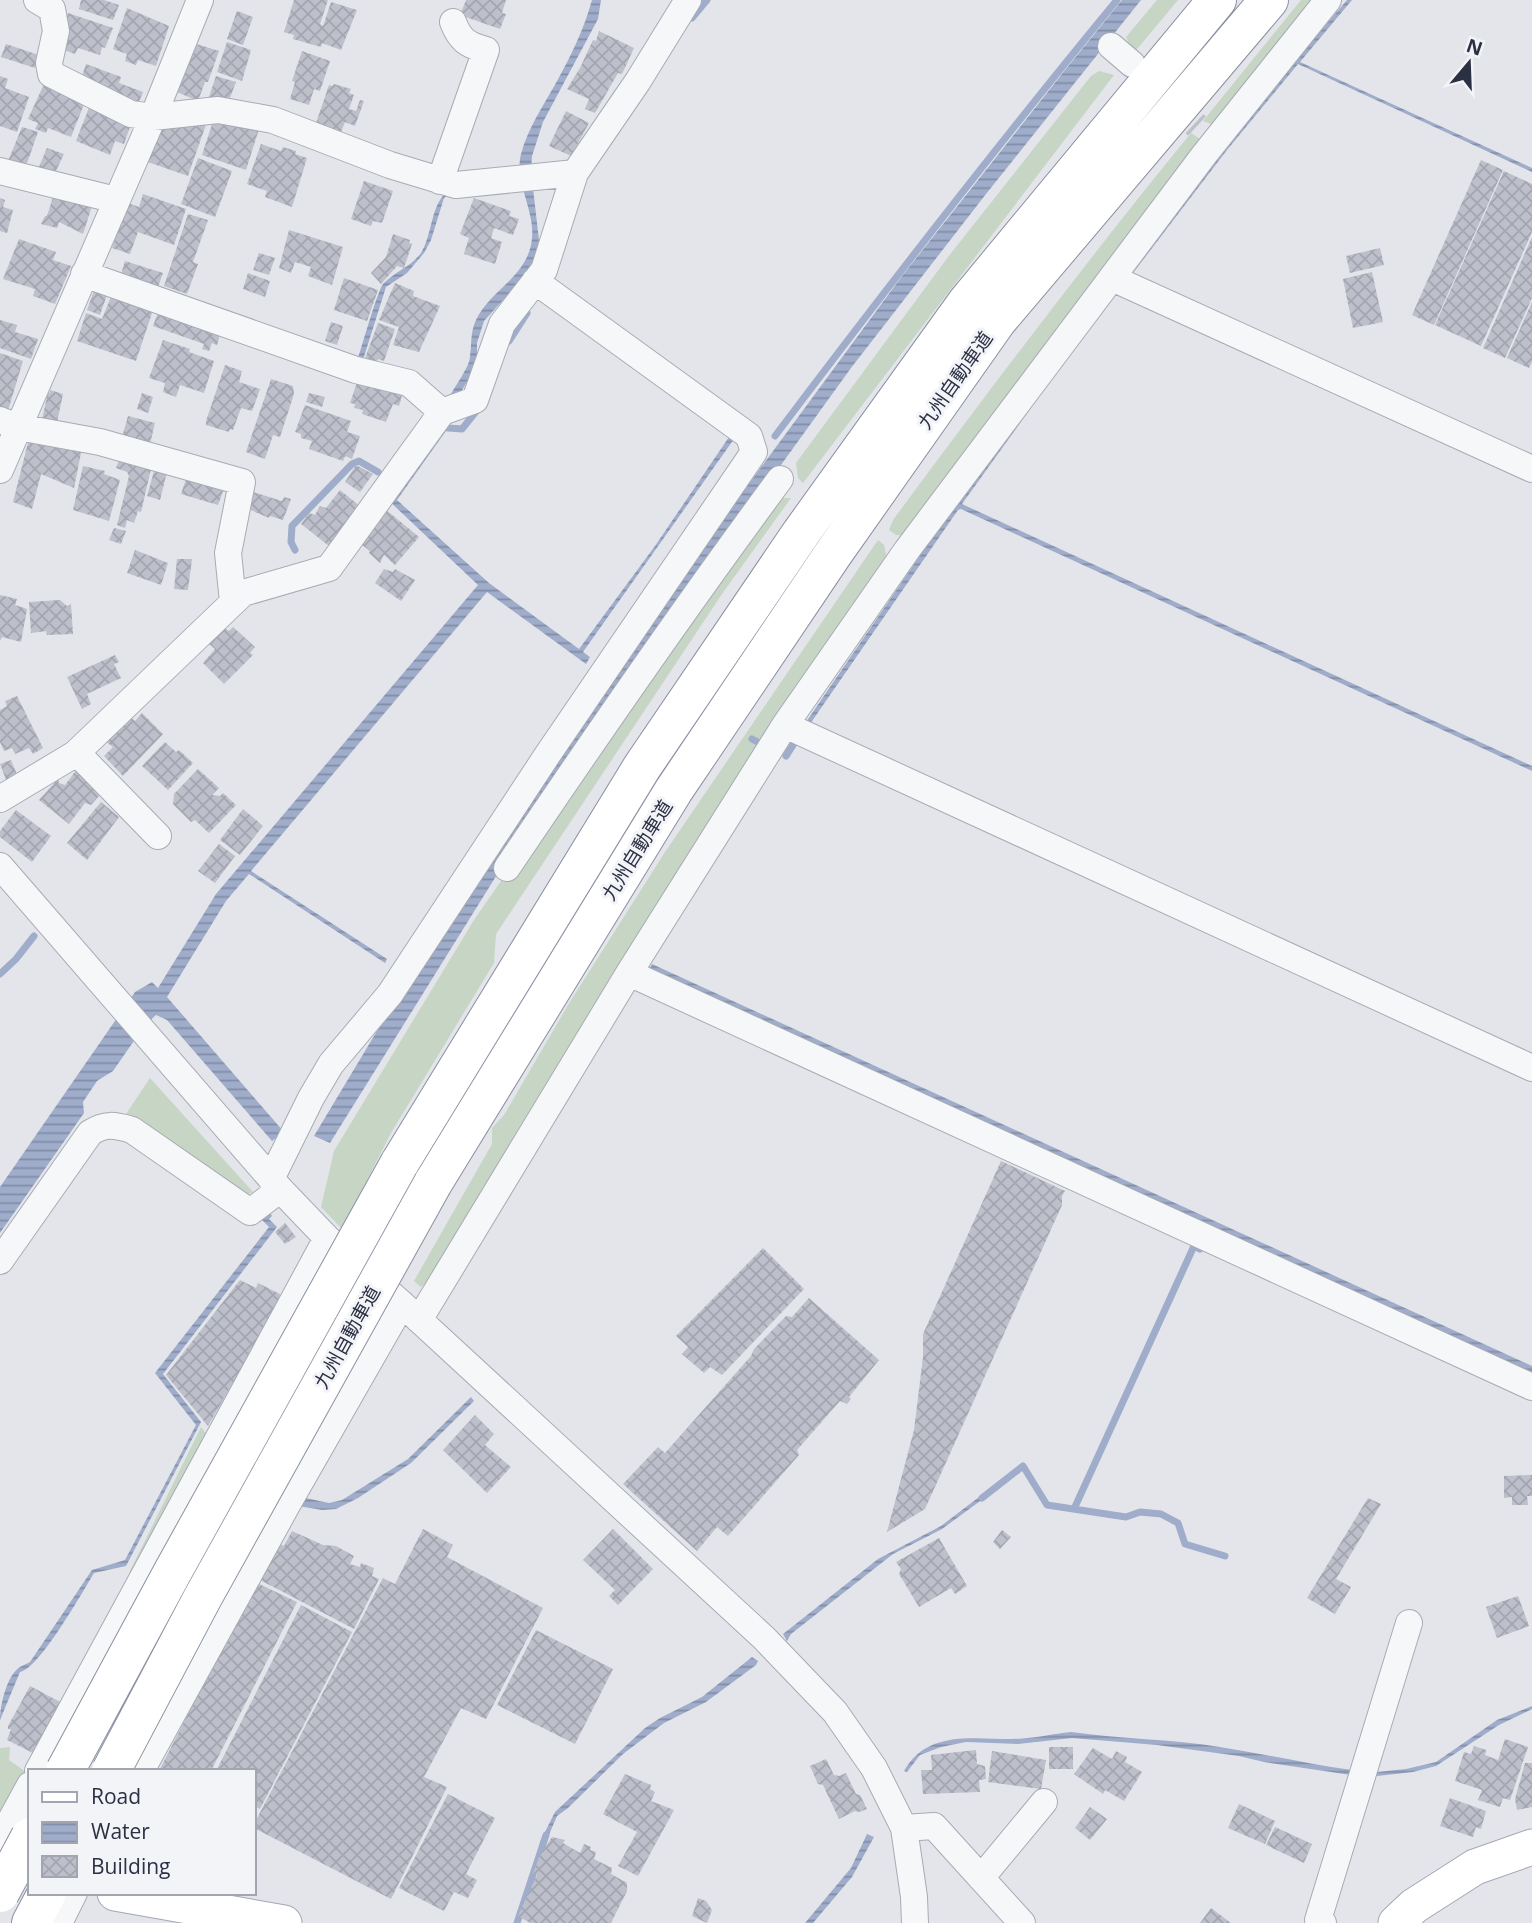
<svg xmlns="http://www.w3.org/2000/svg" width="1532" height="1923" font-family="'Open Sans','Noto Sans JP',sans-serif">
  <defs>
    <pattern id="water-rules" width="6" height="5" patternUnits="userSpaceOnUse" patternTransform="scale(1.75)"><rect width="6" height="5" fill="#9fadcb"/><path d="M0 2.5h6" fill="none" stroke="#828da6"/></pattern>
    <pattern id="building-cross-hatch" width="8" height="8" patternUnits="userSpaceOnUse" patternTransform="scale(1.75)"><rect width="8" height="8" fill="#bdc0cb"/><path d="M0 0l8 8M0 8l8-8" fill="none" stroke="#a3a5b0"/></pattern>
  </defs>
  <rect width="100%" height="100%" fill="#e3e5eb"/>
  <path fill="#c6d5c4" d="M1157 0H1178L1133 54 1126 37Z
    M1301 0H1322L1224 120 1211 124 1203 121Z
    M1099 71 1114 75 803 483 798 478 796 463 948 257 1091 76Z
    M1191 133 1200 139 911 536 896 535 889 530 893 520C990 389 1088 259 1191 133Z
    M782 498H791L722 594 496 934 494 963 391 1133 342 1229 321 1207 334 1151 474 920 598 741Z
    M878 540 884 545 888 564 442 1270 421 1287 414 1281 492 1144V1128L504 1115 568 1005 665 852Z
    M150 1078 253 1192 243 1196 124 1117Z
    M201 1427 212 1441 139 1578 130 1571Z
    M10 1747 9 1760 26 1772 25 1787 0 1826V1748Z"/>
  <path fill="url(#water-rules)" d="M592 0H601L598 19 543 122 532 156 531 171 539 240 534 261 525 276 484 321 477 343V364L457 399 448 428 397 500 489 583 579 649 655 546 729 437 734 439 583 652 590 657 586 664 487 592 251 871 387 959 385 963 249 874 226 901 167 997 284 1132 272 1141 167 1020 156 1015 145 1025 113 1071 97 1081 83 1102 84 1113 0 1233V1187L135 992 152 982 158 988 216 894 478 585 386 498 462 376C465 370 470 363 470 356 472 343 470 333 476 320 491 289 529 276 532 238 535 210 514 182 521 154 528 128 543 106 556 83 571 56 584 29 592 0Z
    M1122 0H1141L986 194 851 368 711 562 503 865 330 1143 314 1136 398 996 686 569 902 276 1065 70Z
    M1347 0H1352L1300 62 1532 168V172L1298 64 1227 150 1133 273 1129 270 1222 146Z
    M449 190 450 194 444 198 431 240 424 253 407 273 386 287 362 363 357 361C362 347 377 292 383 284 394 272 411 267 421 253 433 234 430 204 449 190Z
    M1113 290 1118 292 1066 359 962 504 1532 766V771L961 509 958 510 810 724 806 722 954 506Z
    M652 964 1532 1366V1374L649 970Z
    M269 1211 272 1216 269 1219 277 1227 163 1374 201 1422 126 1566 94 1573C82 1593 39 1669 20 1672L0 1720C0 1705 7 1675 20 1667 23 1665 27 1664 30 1662L92 1570 125 1560 196 1425 155 1373 269 1227 261 1219Z
    M471 1397 474 1401 411 1463 358 1498 336 1509 322 1510 298 1506 301 1497 329 1503 342 1500 408 1459Z
    M983 1494H987V1496L942 1529 893 1554 791 1634 787 1641 783 1634 878 1559 941 1526Z
    M752 1657 758 1661 756 1665 706 1702 664 1723 623 1754 568 1808 557 1816 545 1844 540 1842 555 1812 645 1728 660 1718 702 1697Z
    M1532 1706V1709L1499 1725 1436 1766 1413 1772 1377 1776V1772L1406 1769 1436 1762 1497 1720Z
    M1071 1732C1121 1739 1171 1739 1220 1747 1265 1754 1308 1764 1352 1770L1351 1775 1264 1762 1239 1756 1157 1745 1072 1738 1018 1744 966 1742 941 1747 920 1755 907 1772 904 1771C927 1730 971 1739 1012 1739 1031 1739 1052 1734 1071 1732Z
    M867 1834 874 1837 852 1877 813 1923H805L851 1868Z"/>
  <g fill="none" stroke-linecap="round" stroke-linejoin="round">
    <path stroke="#9fadcb" stroke-width="7" d="M692 18 707 0
      M509 341 527 313
      M448 428 462 429 478 409
      M775 436C886 289 999 143 1117 0
      M295 550 291 542 292 526 352 464 359 461 378 472
      M752 739 763 745
      M786 756 793 745
      M0 974 16 959 34 936
      M982 1498 1023 1466 1047 1505 1126 1517 1140 1512 1161 1514 1178 1523 1185 1544 1225 1556
      M1074 1509 1194 1246 1200 1249
      M517 1923 546 1835"/>
  </g>
  <path fill="url(#building-cross-hatch)" d="M81 0H104L119 5 113 20 79 9Z
    M294 0H328L320 24 323 26 331 2 357 10 341 50 322 43 321 47 293 39 294 35 284 32Z
    M466 0H506L502 13 506 14 500 29 460 15Z
    M127 8 169 26 156 66 138 60 136 65 125 61 127 54 113 49Z
    M237 11 253 17 243 45 227 39Z
    M68 13 113 28 105 48 102 47 100 55 78 48 75 54 58 48Z
    M599 31 634 48 622 74 618 73 595 113 585 109 589 99 567 89 580 68 593 40 596 41Z
    M227 42 251 50 242 81 217 72Z
    M193 43 219 51 208 82H205L198 101 177 92Z
    M6 44 39 55 35 68 1 57Z
    M302 51 330 61 320 91 314 89 309 105 290 99 295 82 292 81Z
    M86 64 121 77 119 83 143 92 137 107 80 82Z
    M0 76 8 79 5 88 29 97 17 132 0 126Z
    M216 76 236 82 228 103 209 97Z
    M44 84 85 102 71 137 48 128 46 133 35 129 38 123 28 119Z
    M334 84 351 89 349 93 354 95 349 109 356 111 360 100 364 101 355 126 345 122 340 135 315 126 329 85 332 86Z
    M90 105 123 118 121 124 130 127 124 144 115 141 110 155 76 141Z
    M566 111 589 123 571 156 549 146Z
    M214 118 260 126 246 170 202 155Z
    M208 119 188 176 145 161 160 123Z
    M22 127 38 132 26 166 8 161Z
    M261 144 281 151 283 147 296 151 295 154 307 158 292 207 265 197 267 191 247 184Z
    M47 148 64 154 53 177 38 169Z
    M198 158 232 171 215 217 181 204Z
    M1481 160 1503 170 1434 325 1412 315Z
    M1504 171 1532 184V232L1481 346 1435 325Z
    M364 181 393 191 382 223 373 221 371 226 351 219Z
    M54 194 92 206 83 234 59 222 57 228 41 224 45 216H47Z
    M143 194 186 209 174 245 138 232 130 254 112 248 128 203 139 207Z
    M0 198 5 200 3 207 13 210 7 233 0 231Z
    M474 198 511 211 509 216 519 219 513 235 494 228 491 238 502 242 495 264 464 254 469 238 460 234Z
    M188 214 208 220 193 262 198 264 187 294 164 286Z
    M289 230 343 247 332 285 308 276 311 267 295 262 291 273 279 268Z
    M393 234 410 240 409 243 412 244 404 268 397 266 381 284 371 273 386 257Z
    M1532 237V298L1505 358 1483 348Z
    M19 239 56 252 53 260 71 266 55 304 33 296 35 289 3 279Z
    M1380 248 1384 265 1350 273 1346 256Z
    M259 253 275 258 269 275 253 270Z
    M125 261 163 273 157 290 120 278Z
    M1372 272 1383 322 1353 328 1343 279Z
    M248 273 270 281 265 297 243 289Z
    M344 278 378 290 367 321 334 310Z
    M395 283 414 291 413 296 440 306 419 352 393 345 399 327 379 320Z
    M95 288 108 292 100 315 87 310Z
    M114 289 153 310 136 361 77 341 86 313 102 319Z
    M1532 302V362L1529 368 1507 358Z
    M160 307 222 328 217 345 212 343 209 351 202 349 204 344 153 326Z
    M0 320 17 325 15 332 38 339 31 359 0 348Z
    M331 322 343 326 337 345 325 341Z
    M378 323 395 329 384 361 378 359 375 365 364 361Z
    M163 340 190 349 189 352 214 361 204 393 180 385 176 397 163 392 165 383 149 378Z
    M0 353 23 361 7 414 0 412Z
    M225 365 242 371 239 382 260 389 252 411 241 408 233 430 230 429 229 432 206 425V421Z
    M359 377 403 392 399 406 393 404 386 422 362 414 363 410 354 408 355 404 350 403Z
    M271 379 293 386 294 394 280 437 273 435 265 459 246 452Z
    M50 390 63 394 56 427 41 424 48 392 50 393Z
    M142 393 153 397 148 413 137 409Z
    M309 393 325 397 322 407 306 402Z
    M305 405 351 421 347 432 360 436 352 459 345 456 343 461 309 449 312 441 301 438V434L295 432Z
    M128 416 155 423 149 448 121 441Z
    M30 435 82 448 74 488 41 474 32 509 13 502Z
    M121 455 152 465 141 512 138 511 134 523 127 520 125 528 117 525 129 476 127 472 116 468Z
    M156 464 168 468 160 500 147 496Z
    M356 465 373 474 360 492 345 482Z
    M83 466 105 471 104 474 120 480 109 521 73 510Z
    M188 473 225 486 218 505 181 494Z
    M340 490 361 507 329 546 301 524 309 513 315 515 320 506 326 508Z
    M250 491 282 501 284 497 291 499 283 520 270 516 269 518 244 507Z
    M385 509 419 537 395 565 384 555 380 563 369 553 370 551 357 541Z
    M114 528 126 531 121 544 109 540Z
    M135 550 168 563 161 585 127 573Z
    M177 559H192L188 590 174 589Z
    M384 569 393 572 395 569 415 580 401 601 375 583Z
    M0 595 17 599 15 605 27 609 21 642 2 637 0 641Z
    M60 600 67 606 71 604 73 634 47 635 46 631 31 633 29 602Z
    M223 627 229 631 233 627 255 647 250 653 253 655 224 684 203 663 215 649 208 643Z
    M115 655 119 662 114 664 121 678 87 694 91 704 82 709 67 677Z
    M17 696 43 748 33 754 29 748 15 754 12 748 4 751 0 742V710L7 706 5 701Z
    M142 713 163 734 123 776 104 756 113 747 105 741 128 715 135 721Z
    M165 742 176 752 179 750 193 763 168 790 142 766Z
    M11 760 18 777 7 782 0 764Z
    M77 769 99 796 91 805 85 803 69 824 39 800 58 779 59 783 65 785Z
    M198 769 219 788 212 795 220 796 223 793 236 805 209 833 195 820 191 822 173 804 174 794Z
    M101 802 119 817 87 860 67 843Z
    M243 809 263 826 240 855 220 840Z
    M16 810 51 836 32 862 0 837V831Z
    M219 844 235 856 215 883 198 871Z
    M1001 1161 1065 1191 1062 1196V1205L925 1509 887 1532 914 1430 923 1357V1334Z
    M285 1223 296 1237 285 1244 275 1232Z
    M763 1248 804 1289 722 1375 710 1367 704 1373 682 1354 688 1347 676 1336Z
    M240 1280 256 1288 258 1283 280 1294 278 1304 208 1426 166 1375Z
    M809 1298 879 1360 849 1397 851 1399 847 1404 840 1401 797 1450 799 1455 728 1536 717 1527 697 1551 623 1484 658 1447 665 1453 751 1356 754 1349 786 1316 792 1317Z
    M475 1415 494 1434 485 1445 511 1467 487 1493 443 1450Z
    M1532 1475V1496H1527L1528 1505H1512V1497L1504 1498V1476Z
    M1368 1498 1381 1504 1336 1579 1351 1587 1335 1614 1307 1598Z
    M423 1529 453 1545 447 1557 543 1608 486 1719 461 1708 424 1777 447 1787 391 1899 254 1828V1824L383 1578 395 1584Z
    M613 1529 653 1569 618 1605 609 1596 615 1590 583 1560Z
    M1002 1530 1011 1537 1000 1549 993 1542Z
    M292 1531 323 1545 336 1546 354 1556 350 1564 360 1567 361 1563 374 1568 372 1576 379 1579 354 1629 260 1580 278 1543 284 1546Z
    M939 1538 967 1586 955 1594 951 1588 919 1607 899 1574 901 1569 896 1562Z
    M255 1582 297 1602 211 1771H159Z
    M1518 1596 1529 1626 1497 1638 1486 1607Z
    M301 1605 352 1632 260 1809 254 1806V1771H216Z
    M536 1630 613 1669 575 1744 497 1705Z
    M30 1686 62 1703 33 1753 7 1740 11 1729H8V1726Z
    M1505 1739 1528 1747 1510 1800 1503 1798 1500 1807 1478 1800 1482 1790 1455 1781 1464 1752 1471 1754 1474 1746 1486 1750 1485 1755 1498 1760Z
    M1049 1747H1073V1769H1049Z
    M1093 1748 1112 1759 1116 1751 1127 1757 1125 1762 1142 1772 1124 1801 1105 1790 1103 1794 1074 1774Z
    M976 1750 977 1764 985 1766 986 1779 979 1780 980 1792 923 1794 921 1770H932L931 1755Z
    M992 1751 1046 1760 1041 1789 988 1782Z
    M826 1759 834 1775 839 1776 846 1773 856 1794 860 1795 867 1809 859 1812 855 1811 839 1819 823 1785 818 1784 810 1766Z
    M1525 1763H1532V1807L1517 1810 1515 1799Z
    M625 1774 651 1785 650 1789 655 1792 651 1801 674 1810 638 1876 618 1866 637 1832 603 1814Z
    M448 1794 495 1818 466 1874 477 1880 468 1898 454 1892 444 1911 399 1888Z
    M1450 1798 1486 1811 1481 1829 1476 1827 1473 1837 1440 1826Z
    M1239 1804 1275 1821 1265 1844 1228 1828Z
    M1090 1807 1107 1819 1090 1840 1075 1828Z
    M1275 1827 1312 1844 1304 1863 1266 1845Z
    M552 1837 565 1840 563 1843 580 1853 584 1844 591 1847 590 1850 596 1852 594 1859 612 1868 611 1874 627 1883V1891L611 1923H530L518 1916 537 1875 533 1873 540 1855Z
    M698 1898 706 1901 712 1910 707 1923 692 1916Z
    M1211 1908 1231 1923H1200Z"/>
  <g fill="none" stroke-linecap="round" stroke-linejoin="round">
    <path stroke="#bec1c9" stroke-width="26" stroke-dasharray="26 13" stroke-linecap="butt" d="M1166 97 1197 126"/>
    <defs>
      <path id="minor" d="M37 0 52 9 56 31 49 63 51 74 131 114 153 117 218 110 273 120 390 165 456 185 575 173
        M1111 46 1132 64
        M0 171 116 200
        M440 181 486 50C467 45 460 40 453 22
        M84 274 356 370 409 383 442 412
        M1112 278 1532 469
        M0 420 18 427 100 442 242 482 228 553 233 602
        M0 470 153 117 200 0
        M785 725 1532 1068
        M77 753 158 836
        M0 799 75 754 243 593 329 568 442 412 475 400 502 324 544 270 575 173 638 81 688 0
        M0 866 280 1189 327 1238 402 1304 764 1638 835 1712 874 1768 904 1828 914 1897 915 1923
        M507 868C596 736 686 606 780 479
        M629 973 1532 1387
        M271 1179 311 1098 331 1064 390 994 546 757 754 452 749 436 535 281
        M0 1261 90 1133C105 1123 115 1125 132 1130L250 1212 270 1197
        M419 1320 629 973 785 725 907 550 1204 155 1328 0
        M38 1771 327 1238
        M141 1771 287 1505 402 1304
        M904 1828 934 1826 1022 1923
        M0 1840 30 1785
        M981 1878 1044 1802
        M59 1923 74 1893
        M1323 1923 1318 1920 1409 1623"/>
      <path id="major" d="M115 1893 284 1923
        M1396 1923 1414 1906 1475 1867 1532 1847"/>
      <path id="highway" d="M399 1164 642 767 801 533 967 302 1217 0
        M433 1183 674 790 833 554 997 321 1269 0
        M31 1923 47 1893"/>
    </defs>
    <use href="#minor" stroke="#a8abb5" stroke-width="28"/>
    <use href="#major" stroke="#a2a7b7" stroke-width="37"/>
    <use href="#highway" stroke="#8b90a2" stroke-width="40"/>
    <use href="#minor" stroke="#f6f7f9" stroke-width="26"/>
    <use href="#major" stroke="#fff" stroke-width="35"/>
    <use href="#highway" stroke="#fff" stroke-width="38"/>
    <defs>
      <path id="highway-bridge" d="M65 1771 172 1573 399 1164
        M111 1771 203 1597 433 1183
        M0 1893 30 1837"/>
    </defs>
    <use href="#highway-bridge" stroke="#8b90a2" stroke-width="40" stroke-linecap="butt"/>
    <use href="#highway-bridge" stroke="#fff" stroke-width="38"/>
  </g>
  <g text-anchor="middle" stroke-width="6" stroke-linejoin="round" paint-order="stroke">
    <g font-size="19" fill="#2b3043" stroke="#f3f4f8">
      <text transform="translate(955 380) rotate(-55)" y="7">九州自動車道</text>
      <text transform="translate(637 850) rotate(-58)" y="7">九州自動車道</text>
      <text transform="translate(347 1337) rotate(-61)" y="7">九州自動車道</text>
    </g>
  </g>
  <rect x="28" y="1769" width="228" height="126" fill="#f3f4f8" stroke="#a3a6b0" stroke-width="2"/>
  <rect x="42" y="1792" width="35" height="10" fill="#ffffff" stroke="#a3a6b0" stroke-width="2"/>
  <text x="91" y="1804" font-size="21" fill="#2b3043">Road</text>
  <rect x="42" y="1822" width="35" height="21" fill="url(#water-rules)" stroke="#a3a6b0" stroke-width="2"/>
  <text x="91" y="1839" font-size="21" fill="#2b3043">Water</text>
  <rect x="42" y="1856" width="35" height="21" fill="url(#building-cross-hatch)" stroke="#a3a6b0" stroke-width="2"/>
  <text x="91" y="1874" font-size="21" fill="#2b3043">Building</text>
  <g transform="translate(1469 63) rotate(19)" stroke="#f3f4f8" stroke-width="5" paint-order="stroke">
  <path d="M0-5L12 26L0 18L-12 26Z" fill="#2b3043"/>
  <text y="-10" font-size="19" font-weight="bold" text-anchor="middle" fill="#2b3043">N</text>
  </g>
</svg>
